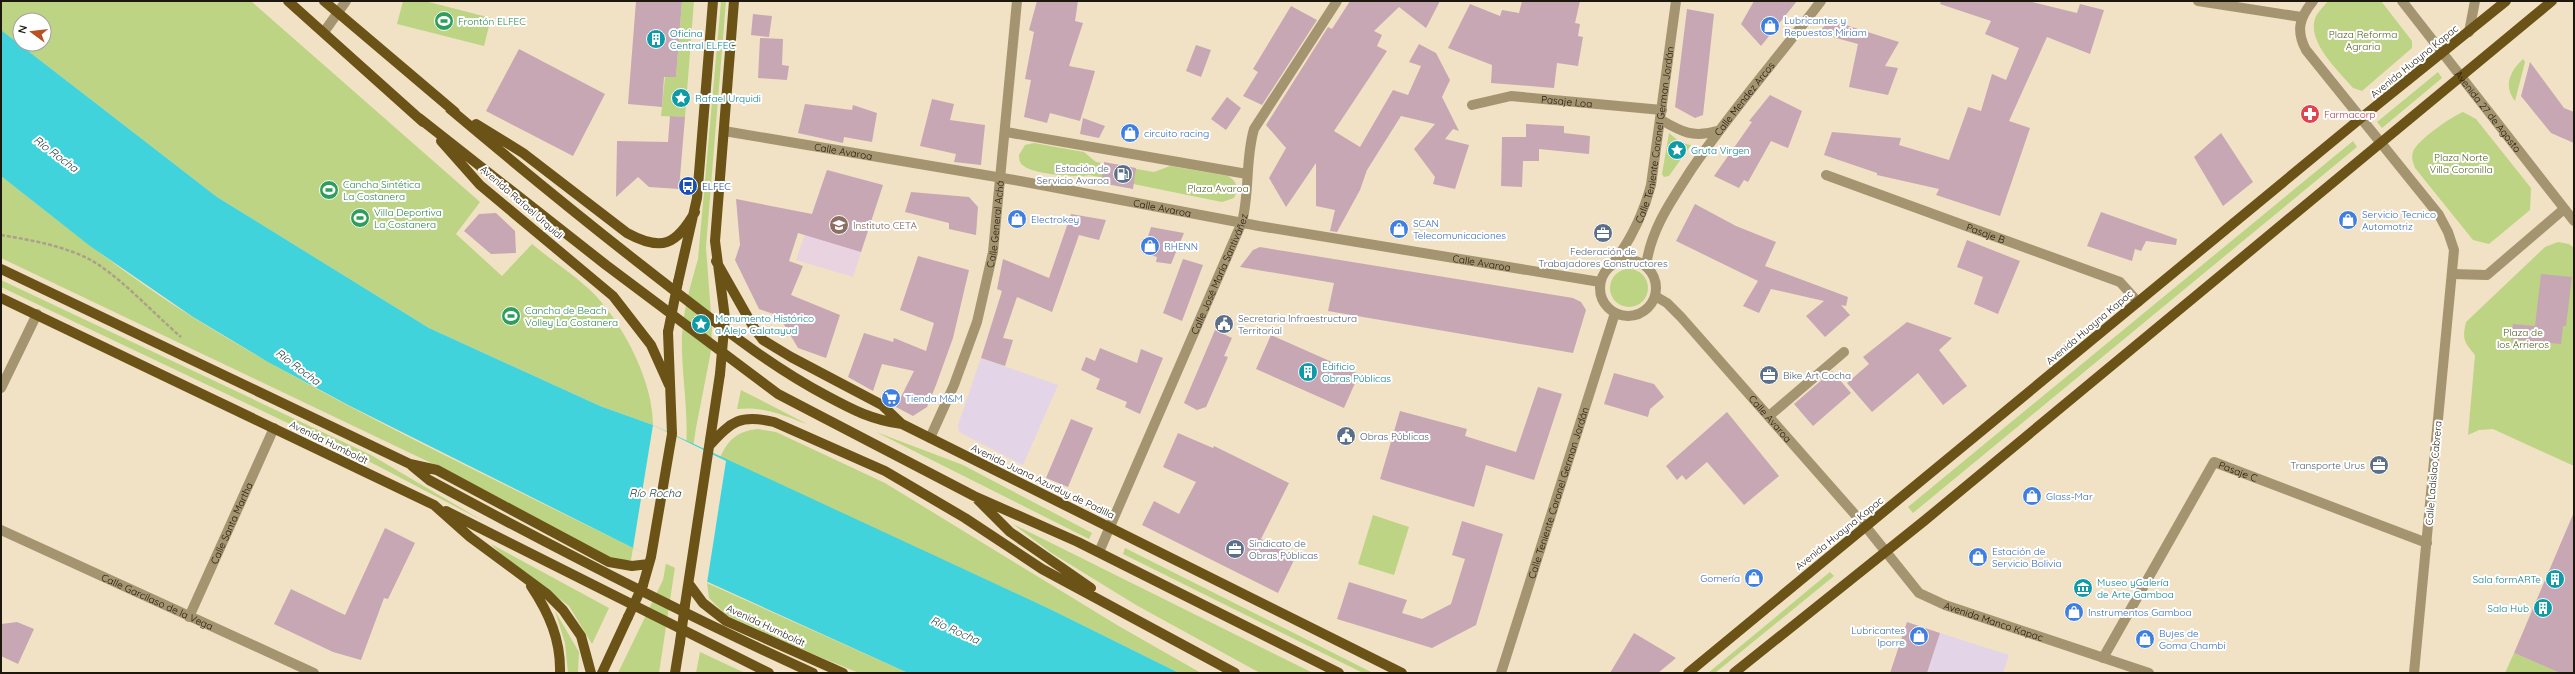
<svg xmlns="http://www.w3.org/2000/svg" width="2575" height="674" font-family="Quicksand,sans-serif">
  <rect width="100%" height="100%" fill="#f1e2c5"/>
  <path fill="#e3d4e7" d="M981 358 1058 385 1023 465 959 432 958 425Z
    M1940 633 2009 655 2003 673H1927Z"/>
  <path fill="#e9d3e0" d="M827 170 883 185 853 277 796 260Z"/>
  <path fill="#bdd484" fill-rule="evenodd" d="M1 1H251L480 202 456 234 502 276 532 244C552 261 578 277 596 296 625 328 653 382 653 425L600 406 429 328 217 197 1 30ZM20 20H44V44H20Z
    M403 1H425L491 18 484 46 397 24Z
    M682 1H694L685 117 661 116 665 77H676Z
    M721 1H726L706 247 712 328 711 351 696 428 659 673H618L663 580 686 449C689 411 681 374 682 336 683 311 691 283 698 259Z
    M2328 1H2381L2412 41V48L2362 91 2353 88C2338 70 2305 41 2316 16 2319 11 2324 6 2328 1Z
    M2523 59 2525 62 2515 101C2503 86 2510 71 2523 59Z
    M2438 72 2442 78 2382 128 2377 122Z
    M2463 112 2476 119 2531 188 2530 210 2489 244 2473 240 2415 168C2413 163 2411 157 2413 152 2416 141 2452 116 2463 112Z
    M1669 133 1681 143 1691 145 1669 176 1664 177 1662 174Z
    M2353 141 2357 147 1913 513 1908 507Z
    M1034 143 1084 152 1096 162 1154 172 1170 166 1228 176C1237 181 1239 189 1234 198L1222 202 1089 175C1078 178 1033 174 1024 166 1020 164 1019 160 1019 155L1025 145Z
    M1 176C64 225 126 276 194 318 335 405 486 475 633 548L631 560 623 561 606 556 452 473 1 258Z
    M2558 242 2569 244 2574 248V466L2493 429 2479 430 2468 435 2475 355C2464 342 2462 339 2466 322L2545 247Z
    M1610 288a19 19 0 1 1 38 0a19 19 0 1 1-38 0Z
    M1 280 371 455 483 521 376 465 1 287Z
    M741 390 807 424C783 415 763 406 737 409Z
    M758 429 776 432 885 483 1117 625 1201 673H1179L1052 610 720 458C728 439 738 431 758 429Z
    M876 432 963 465 1092 533 1089 539Z
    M1373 515 1409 527 1394 575 1358 564Z
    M1013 524 1313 673H1260L1136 605 1050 552Z
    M491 544 609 608 592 644 569 606 504 557Z
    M1125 548 1373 673H1363L1123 554Z
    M1830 572 1834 576 1715 673H1708Z
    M707 583 908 673H859L808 652 726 615 709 598Z
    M555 611 579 652 578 673H568L565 643Z
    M700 652 745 673H696Z
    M2514 653 2560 673H2505Z"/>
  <path fill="#40d3db" d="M1 30 217 197 429 328 600 406 653 425 1052 610 1179 673H908L633 548 350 406 268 362 193 317 90 246 1 176Z"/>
  <path fill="#f1e2c5" d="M653 425 726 461 707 583 633 548Z"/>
  <path fill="#c7a7b4" d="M636 1H682L676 77H664L662 107 628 104Z
    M1037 1H1078L1075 21 1083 23 1069 66 1095 71 1080 121 1050 113 1047 123 1024 117 1031 80 1025 79 1034 32 1029 30Z
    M1350 1H1440L1426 28 1399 7 1374 31 1382 35 1377 46 1387 51 1334 131 1360 147 1393 90 1408 95 1421 66 1409 62 1419 44 1436 53 1450 80 1442 97 1459 131 1453 129 1445 139 1469 145 1455 189 1433 184 1435 177 1414 149 1435 124 1401 116 1367 170 1360 190 1337 232 1330 231 1335 210 1316 206V163L1286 207 1269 178 1286 148 1266 125 1328 27 1332 29Z
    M1522 1H1580L1575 23 1580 24 1578 36 1583 37 1578 66 1557 63 1554 88 1491 83 1492 65 1448 48 1470 4 1500 16 1502 10 1519 13Z
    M1754 1H1797L1761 46 1741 24Z
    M1941 1H2028L2077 13 2080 4 2104 10 2090 54 2047 37 2009 121 2030 128 2000 216 1936 195 1939 189 1877 175V173L1824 155 1832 132 1901 138 1899 145 1949 160 1968 107 1981 111 1992 74 2006 80 2019 48 1985 34 1991 21 1940 4Z
    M1291 6 1317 20 1262 105 1243 96 1258 72 1253 69Z
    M1687 9 1714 14 1703 115 1695 118 1675 107Z
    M753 14 772 16 769 37 751 35Z
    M1830 20 1899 42 1885 66 1898 68 1888 95 1849 87 1858 44 1818 33Z
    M760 38 783 39 782 65 789 66 787 80 758 78Z
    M1196 45 1211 50 1201 77 1186 71Z
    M519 49 605 94 573 156 486 111Z
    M2530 62 2564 108 2574 112V143L2551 133 2521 96Z
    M1770 95 1802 111 1788 148 1771 141 1748 182 1744 180 1739 188 1714 176 1752 122 1749 121Z
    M1227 97 1241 108 1226 130 1211 119Z
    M932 99 954 104 950 120 985 125 981 165 954 162 956 154 920 146Z
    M805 104 852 110 853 105 877 113 872 142 844 137 843 143 798 133Z
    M670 116 685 117 679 189 649 187 638 177 616 197 617 141 668 142Z
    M1083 118 1105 126 1099 138 1080 134Z
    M1526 124 1564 126V133L1590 136 1589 154 1539 149V161H1523L1522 187 1501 186 1502 137H1526Z
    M2221 133 2253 182 2223 206 2194 157Z
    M1104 162 1136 168 1133 189 1101 183Z
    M827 170 883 185 861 252 798 233 789 261 803 266 791 295 840 315 826 358 798 348 779 316 759 309 735 260 740 245 736 199 812 214Z
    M911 192 969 197 978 207 976 235 949 229V223L905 212Z
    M1695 204 1736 226 1776 242 1765 266 1848 297 1846 306 1841 305 1850 315 1825 337 1806 316 1824 301 1771 289 1759 313 1743 306 1758 281 1676 241Z
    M2101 212 2177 239 2176 245 2146 241 2141 251 2135 249 2132 261 2087 246Z
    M496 213 515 231 516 253 491 254 464 231 479 214Z
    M1071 214 1106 220 1099 240 1079 235 1052 312 1017 297 1003 338 1013 340 1005 366 981 358 1002 291 997 289 1003 259 1049 278Z
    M1151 227 1184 233 1171 264 1156 262 1157 257 1143 253Z
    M1967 240 2020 261 1998 314 1974 304 1983 277 1957 267Z
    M1260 247 1573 298 1581 302 1586 310 1573 353 1328 311 1334 283 1240 267 1253 250Z
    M918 256 969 270 953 338 936 385 927 407 913 416 896 407 914 371 882 364 873 391 848 377 864 333 893 342 894 338 926 351 934 323 900 310Z
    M1183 259 1203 265 1182 321 1163 313Z
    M2541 274 2572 277 2566 326H2563L2561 344 2511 339 2513 324 2535 326Z
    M1907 322 1952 338 1939 350 1967 386 1943 405 1918 373 1872 412 1847 383 1869 364 1863 357Z
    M1215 330 1232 338 1224 356 1228 357 1206 407 1197 410 1184 403Z
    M1271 335 1359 374 1344 408 1256 369Z
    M1100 348 1137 363 1141 349 1163 358 1140 414 1125 407 1127 402 1096 389 1100 379 1081 370 1086 357 1095 361Z
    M1832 371 1851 393 1813 426 1794 404Z
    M1614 373 1654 384 1664 397 1650 409 1648 417 1604 404Z
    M1538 387 1562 394 1534 480 1486 465 1474 507 1380 479 1400 411 1467 429 1465 436 1516 452Z
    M1727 412 1779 476 1744 505 1707 462 1686 480 1682 475 1677 480 1666 466Z
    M1071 419 1093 428 1068 487 1046 478Z
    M1178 433 1213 448 1214 446 1289 483 1261 539 1296 556 1278 593 1142 525 1154 501 1179 514 1196 482 1163 467Z
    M2574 512V673H2560L2514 653Z
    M1462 521 1503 534 1476 625 1432 648 1337 619 1349 582 1407 600 1402 613 1422 619 1451 604 1465 559 1452 555Z
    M385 528 415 543 388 599 384 598 361 660 333 652 274 624 291 589 345 615Z
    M17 622 34 629 18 664 1 656V624Z
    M1907 622 1940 633 1927 673H1890Z
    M1634 633 1676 658 1658 673H1610Z"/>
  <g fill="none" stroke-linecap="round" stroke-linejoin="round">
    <path stroke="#aca089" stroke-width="2.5" stroke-dasharray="4 2" stroke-linecap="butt" d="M1 235C30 240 60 245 87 258 117 273 154 314 181 337"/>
    <g stroke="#a59470" stroke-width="10">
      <path d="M2198 1 2301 17"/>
      <path d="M2313 1C2299 18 2296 31 2306 50L2439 215 2448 232 2454 250 2414 673"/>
      <path id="s1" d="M2402 1 2574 221"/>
      <path d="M324 32 346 1"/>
      <path d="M2469 32 2475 1"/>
      <path id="s2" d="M1472 105 1511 96 1662 110"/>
      <path d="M1661 120C1682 132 1693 138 1717 131"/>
      <path id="s3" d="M724 131 1020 181 1259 226 1600 282"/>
      <path d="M1006 132 1247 174"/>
      <path id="s4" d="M1826 175 2120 282 2138 302"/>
      <circle cx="1628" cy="288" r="28"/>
      <path id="s5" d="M1614 262C1632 238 1643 215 1651 185L1676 1"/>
      <path id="s6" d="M1646 266C1651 229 1671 201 1691 170 1731 111 1778 58 1821 1"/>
      <path d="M2452 274 2487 275 2564 209"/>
      <path id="s7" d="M1655 296 1667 303 1681 317 1866 527 1919 593 1945 605 2149 673"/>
      <path d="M1 388 37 314"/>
      <path d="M1769 416 1844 352"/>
      <path id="s8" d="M930 438 954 385 977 322 993 252 1017 1"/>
      <path id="s9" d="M1 530 314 673"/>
      <path id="s10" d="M1099 552 1242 222C1250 191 1245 160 1254 129L1337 1"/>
      <path id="s11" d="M189 617 274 428"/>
      <path id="s12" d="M2103 658 2214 462 2427 543"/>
      <path id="s13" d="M1501 673 1615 313"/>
    </g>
    <path stroke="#6b5216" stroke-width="10" d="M288 1 423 122
      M324 1 455 112
      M450 109C526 173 602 235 680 295 728 332 774 368 827 396 853 410 872 420 902 424
      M419 118 606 265 778 394 974 496 1078 542 1339 673
      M476 124 523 153 627 233C662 252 676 245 695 212
      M441 141 480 185 613 296 651 345 669 385
      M716 261 754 328 763 340 791 357 882 405 902 424 1402 673
      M1 269 410 464 437 470 609 562 632 566 649 564
      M678 282 697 198 713 1
      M1 298 434 505 470 537 547 594 563 610 581 636 591 673
      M725 318 715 241 734 1
      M710 445C731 421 741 414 774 422L885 471 965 518 1042 569 1235 673
      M412 466 429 480C555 548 682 614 813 673
      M978 500 1010 532 1091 588
      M446 511 769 673
      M689 584 703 603 726 621 843 673
      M643 585 651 557 672 434 668 332
      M531 586C549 613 561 640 560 673
      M685 605 720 374
      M602 673 628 617
      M675 673 680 642
      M1688 673 2361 118 2506 1
      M1734 673 1924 521 2552 1"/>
    <path stroke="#6b5216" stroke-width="10" d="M668 332 678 282
      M720 374 725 318
      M628 617 643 585
      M680 642 685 605"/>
  </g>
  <defs>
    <symbol id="stadium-disc" viewBox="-11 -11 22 22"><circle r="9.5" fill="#2e9e5b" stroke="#fff"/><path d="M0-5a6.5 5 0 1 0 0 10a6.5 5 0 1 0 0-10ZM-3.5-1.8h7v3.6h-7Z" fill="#fff"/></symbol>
    <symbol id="shop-disc" viewBox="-11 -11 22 22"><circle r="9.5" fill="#3f7fe0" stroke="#fff"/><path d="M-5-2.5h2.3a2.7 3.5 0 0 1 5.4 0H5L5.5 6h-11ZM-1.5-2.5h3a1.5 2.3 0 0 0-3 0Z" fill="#fff"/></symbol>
    <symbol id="building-disc" viewBox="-11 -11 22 22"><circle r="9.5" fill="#0f9aa8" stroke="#fff"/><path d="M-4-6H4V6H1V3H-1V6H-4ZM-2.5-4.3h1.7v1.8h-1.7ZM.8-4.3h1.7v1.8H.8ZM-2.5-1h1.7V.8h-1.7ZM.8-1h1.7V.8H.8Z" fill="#fff"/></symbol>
    <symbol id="sight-disc" viewBox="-11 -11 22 22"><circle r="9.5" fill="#0f9aa8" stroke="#fff"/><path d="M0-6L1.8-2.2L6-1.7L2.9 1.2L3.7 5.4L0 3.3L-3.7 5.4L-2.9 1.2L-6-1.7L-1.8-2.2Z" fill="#fff"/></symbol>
    <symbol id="pharmacy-disc" viewBox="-11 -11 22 22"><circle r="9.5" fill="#e0444e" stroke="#fff"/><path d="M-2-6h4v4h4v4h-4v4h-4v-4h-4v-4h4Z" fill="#fff"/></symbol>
    <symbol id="fuel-disc" viewBox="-11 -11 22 22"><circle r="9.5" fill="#5c6f8a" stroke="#fff"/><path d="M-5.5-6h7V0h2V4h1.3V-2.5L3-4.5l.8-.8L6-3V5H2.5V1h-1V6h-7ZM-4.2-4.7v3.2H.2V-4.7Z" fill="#fff"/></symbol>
    <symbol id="bus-disc" viewBox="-11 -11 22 22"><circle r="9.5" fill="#1a4fb4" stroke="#fff"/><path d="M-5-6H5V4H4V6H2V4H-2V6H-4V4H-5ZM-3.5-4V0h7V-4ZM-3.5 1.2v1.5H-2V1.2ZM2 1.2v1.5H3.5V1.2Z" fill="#fff"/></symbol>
    <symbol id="university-disc" viewBox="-11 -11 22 22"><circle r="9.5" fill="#8d6e63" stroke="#fff"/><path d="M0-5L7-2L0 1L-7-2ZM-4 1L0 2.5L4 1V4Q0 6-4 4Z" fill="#fff"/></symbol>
    <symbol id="office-disc" viewBox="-11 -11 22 22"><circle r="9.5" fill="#5c6f8a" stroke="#fff"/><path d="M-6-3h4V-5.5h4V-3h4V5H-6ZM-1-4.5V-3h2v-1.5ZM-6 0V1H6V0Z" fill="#fff"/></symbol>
    <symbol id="civic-disc" viewBox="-11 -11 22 22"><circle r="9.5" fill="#5c6f8a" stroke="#fff"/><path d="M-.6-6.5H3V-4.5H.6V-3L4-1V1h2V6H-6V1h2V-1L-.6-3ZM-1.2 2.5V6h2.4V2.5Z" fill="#fff"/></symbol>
    <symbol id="supermarket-disc" viewBox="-11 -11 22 22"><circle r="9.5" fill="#3f7fe0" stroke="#fff"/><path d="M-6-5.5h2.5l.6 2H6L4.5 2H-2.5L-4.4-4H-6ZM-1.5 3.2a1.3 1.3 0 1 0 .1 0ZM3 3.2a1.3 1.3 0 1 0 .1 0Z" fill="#fff"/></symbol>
    <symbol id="museum-disc" viewBox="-11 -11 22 22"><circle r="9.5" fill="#0f9aa8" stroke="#fff"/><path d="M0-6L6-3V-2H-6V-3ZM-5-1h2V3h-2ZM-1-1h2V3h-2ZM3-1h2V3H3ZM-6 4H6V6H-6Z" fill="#fff"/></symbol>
  </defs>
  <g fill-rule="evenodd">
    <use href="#stadium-disc" x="433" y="10" width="22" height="22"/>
    <use href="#shop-disc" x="1759" y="15" width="22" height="22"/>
    <use href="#building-disc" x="645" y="28" width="22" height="22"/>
    <use href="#sight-disc" x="670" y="87" width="22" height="22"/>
    <use href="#pharmacy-disc" x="2299" y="103" width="22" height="22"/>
    <use href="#shop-disc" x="1119" y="122" width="22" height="22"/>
    <use href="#sight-disc" x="1666" y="139" width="22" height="22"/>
    <use href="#fuel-disc" x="1112" y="163" width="22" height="22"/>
    <use href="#bus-disc" x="677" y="175" width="22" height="22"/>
    <use href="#stadium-disc" x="318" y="179" width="22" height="22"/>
    <use href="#stadium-disc" x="349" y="207" width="22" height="22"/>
    <use href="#shop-disc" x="1006" y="208" width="22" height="22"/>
    <use href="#shop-disc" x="2337" y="209" width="22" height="22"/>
    <use href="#university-disc" x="828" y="214" width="22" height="22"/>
    <use href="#shop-disc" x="1388" y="218" width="22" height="22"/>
    <use href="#office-disc" x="1592" y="222" width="22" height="22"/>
    <use href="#shop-disc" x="1139" y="235" width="22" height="22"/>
    <use href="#stadium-disc" x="500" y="305" width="22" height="22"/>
    <use href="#sight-disc" x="690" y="313" width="22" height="22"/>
    <use href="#civic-disc" x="1213" y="313" width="22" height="22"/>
    <use href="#building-disc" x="1297" y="361" width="22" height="22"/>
    <use href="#office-disc" x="1758" y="364" width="22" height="22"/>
    <use href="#supermarket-disc" x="880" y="387" width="22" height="22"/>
    <use href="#civic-disc" x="1335" y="425" width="22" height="22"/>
    <use href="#office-disc" x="2368" y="454" width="22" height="22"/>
    <use href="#shop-disc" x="2021" y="485" width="22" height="22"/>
    <use href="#office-disc" x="1224" y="538" width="22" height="22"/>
    <use href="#shop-disc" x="1967" y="546" width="22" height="22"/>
    <use href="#shop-disc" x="1743" y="567" width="22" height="22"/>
    <use href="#building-disc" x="2544" y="568" width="22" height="22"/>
    <use href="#museum-disc" x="2072" y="577" width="22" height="22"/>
    <use href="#building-disc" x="2532" y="597" width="22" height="22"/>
    <use href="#shop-disc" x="2063" y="601" width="22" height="22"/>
    <use href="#shop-disc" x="1908" y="625" width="22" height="22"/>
    <use href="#shop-disc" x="2134" y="628" width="22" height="22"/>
  </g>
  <g text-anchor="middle" stroke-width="4" stroke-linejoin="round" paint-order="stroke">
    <g font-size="10" fill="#366cbe" stroke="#fff" text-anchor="start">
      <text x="1784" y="24">Lubricantes y<tspan x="1784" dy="12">Repuestos Miriam</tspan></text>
      <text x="1144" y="137">circuito racing</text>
      <text x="2362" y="218">Servicio Tecnico<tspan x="2362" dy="12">Automotriz</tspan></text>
      <text x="1031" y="223">Electrokey</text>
      <text x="1413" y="227">SCAN<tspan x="1413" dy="12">Telecomunicaciones</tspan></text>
      <text x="1164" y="250">RHENN</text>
      <text x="905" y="402">Tienda M&amp;M</text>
      <text x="2046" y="500">Glass-Mar</text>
      <text x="1992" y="555">Estación de<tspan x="1992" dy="12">Servicio Bolivia</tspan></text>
      <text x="1740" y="582" text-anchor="end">Gomería</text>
      <text x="2088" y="616">Instrumentos Gamboa</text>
      <text x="1905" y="634" text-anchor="end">Lubricantes<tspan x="1905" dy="12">Iporre</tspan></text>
      <text x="2159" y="637">Bujes de<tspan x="2159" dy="12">Goma Chambi</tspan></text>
    </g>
    <g font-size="10" fill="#27864d" stroke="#fff" text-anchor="start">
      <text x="458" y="25">Frontón ELFEC</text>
      <text x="343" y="188">Cancha Sintética<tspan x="343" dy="12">La Costanera</tspan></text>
      <text x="374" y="216">Villa Deportiva<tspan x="374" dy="12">La Costanera</tspan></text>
      <text x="525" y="314">Cancha de Beach<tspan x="525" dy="12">Volley La Costanera</tspan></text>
    </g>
    <g font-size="10" fill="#0d838f" stroke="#fff" text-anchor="start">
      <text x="670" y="37">Oficina<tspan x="670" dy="12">Central ELFEC</tspan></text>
      <text x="695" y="102">Rafael Urquidi</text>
      <text x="1691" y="154">Gruta Virgen</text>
      <text x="715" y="322">Monumento Histórico<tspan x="715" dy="12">a Alejo Calatayud</tspan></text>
      <text x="1322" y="370">Edificio<tspan x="1322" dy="12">Obras Públicas</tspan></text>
      <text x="2541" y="583" text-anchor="end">Sala formARTe</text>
      <text x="2097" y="586">Museo yGalería<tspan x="2097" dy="12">de Arte Gamboa</tspan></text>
      <text x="2529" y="612" text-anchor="end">Sala Hub</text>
    </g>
    <g font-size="10" fill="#4f5e1e" stroke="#fff">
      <text x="2363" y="38">Plaza Reforma<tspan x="2363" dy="12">Agraria</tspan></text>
      <text x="2461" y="161">Plaza Norte<tspan x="2461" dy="12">Villa Coronilla</tspan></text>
      <text x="1218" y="192">Plaza Avaroa</text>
      <text x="2523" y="336">Plaza de<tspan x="2523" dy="12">los Arrieros</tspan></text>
    </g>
    <g font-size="10" fill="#1d170d" stroke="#fff">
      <text transform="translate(2414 61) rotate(-39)" y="4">Avenida Huayna Kapac</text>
      <text dy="4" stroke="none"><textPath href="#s6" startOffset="196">Calle Mendez Arcos</textPath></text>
      <text dy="4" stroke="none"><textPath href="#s2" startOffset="96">Pasaje Loa</textPath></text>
      <text dy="4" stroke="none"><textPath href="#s1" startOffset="140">Avenida 27 de Agosto</textPath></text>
      <text dy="4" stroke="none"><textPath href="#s5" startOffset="136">Calle Teniente Coronel German Jordán</textPath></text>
      <text dy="4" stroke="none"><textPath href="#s3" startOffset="121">Calle Avaroa</textPath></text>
      <text transform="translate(522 202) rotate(41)" y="4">Avenida Rafael Urquidi</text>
      <text dy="4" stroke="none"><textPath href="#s3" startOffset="445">Calle Avaroa</textPath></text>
      <text dy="4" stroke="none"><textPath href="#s8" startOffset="225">Calle General Achá</textPath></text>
      <text dy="4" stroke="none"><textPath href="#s4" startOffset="170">Pasaje B</textPath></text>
      <text dy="4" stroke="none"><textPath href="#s3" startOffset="769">Calle Avaroa</textPath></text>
      <text dy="4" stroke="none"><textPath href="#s10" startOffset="303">Calle José María Santiváñez</textPath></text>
      <text transform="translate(2089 327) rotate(-40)" y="4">Avenida Huayna Kapac</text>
      <text dy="4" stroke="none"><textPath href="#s7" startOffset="169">Calle Avaroa</textPath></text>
      <text transform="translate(329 442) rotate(26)" y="4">Avenida Humboldt</text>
      <text dy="4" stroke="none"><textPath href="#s12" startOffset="251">Pasaje C</textPath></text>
      <text transform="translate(2433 473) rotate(-85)" y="4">Calle Ladislao Cabrera</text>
      <text transform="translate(1043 481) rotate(26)" y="4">Avenida Juana Azurduy de Padilla</text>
      <text dy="4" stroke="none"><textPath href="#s13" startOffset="189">Calle Teniente Coronel German Jordán</textPath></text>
      <text dy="4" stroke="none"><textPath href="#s11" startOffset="103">Calle Santa Martha</textPath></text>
      <text transform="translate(1839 533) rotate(-39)" y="4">Avenida Huayna Kapac</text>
      <text dy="4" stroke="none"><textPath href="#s9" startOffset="172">Calle Garcilaso de la Vega</textPath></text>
      <text dy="4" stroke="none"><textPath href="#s7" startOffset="478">Avenida Manco Kapac</textPath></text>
      <text transform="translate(766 625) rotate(25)" y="4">Avenida Humboldt</text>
    </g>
    <g font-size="10" fill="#be3a42" stroke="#fff" text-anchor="start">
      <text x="2324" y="118">Farmacorp</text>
    </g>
    <g font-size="10" fill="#4e5e75" stroke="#fff" text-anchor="start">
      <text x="1109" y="172" text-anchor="end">Estación de<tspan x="1109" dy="12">Servicio Avaroa</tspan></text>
      <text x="1603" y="255" text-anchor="middle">Federación de<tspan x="1603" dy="12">Trabajadores Constructores</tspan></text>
      <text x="1238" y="322">Secretaria Infraestructura<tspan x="1238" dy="12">Territorial</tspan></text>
      <text x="1783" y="379">Bike Art Cocha</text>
      <text x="1360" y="440">Obras Públicas</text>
      <text x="2365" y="469" text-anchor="end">Transporte Urus</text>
      <text x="1249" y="547">Sindicato de<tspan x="1249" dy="12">Obras Públicas</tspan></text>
    </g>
    <g font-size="10" fill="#164399" stroke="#fff" text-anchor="start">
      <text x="702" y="190">ELFEC</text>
    </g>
    <g font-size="10" fill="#785e54" stroke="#fff" text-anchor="start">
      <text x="853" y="229">Instituto CETA</text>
    </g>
    <g font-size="11" font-style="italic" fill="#253d3e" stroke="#fff">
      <text transform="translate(56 154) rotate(37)" y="4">Río Rocha</text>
      <text transform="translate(298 367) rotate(37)" y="4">Río Rocha</text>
      <text x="655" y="497">Río Rocha</text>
      <text transform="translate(955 630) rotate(24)" y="4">Río Rocha</text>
    </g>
  </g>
  <rect width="2575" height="674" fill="none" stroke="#1d170d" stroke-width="4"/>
  <g transform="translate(32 32) rotate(285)"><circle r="19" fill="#ffffff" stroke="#a5a29e"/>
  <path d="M0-3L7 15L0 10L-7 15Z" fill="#b85224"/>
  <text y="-6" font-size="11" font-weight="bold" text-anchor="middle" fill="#1d170d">N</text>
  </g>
</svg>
